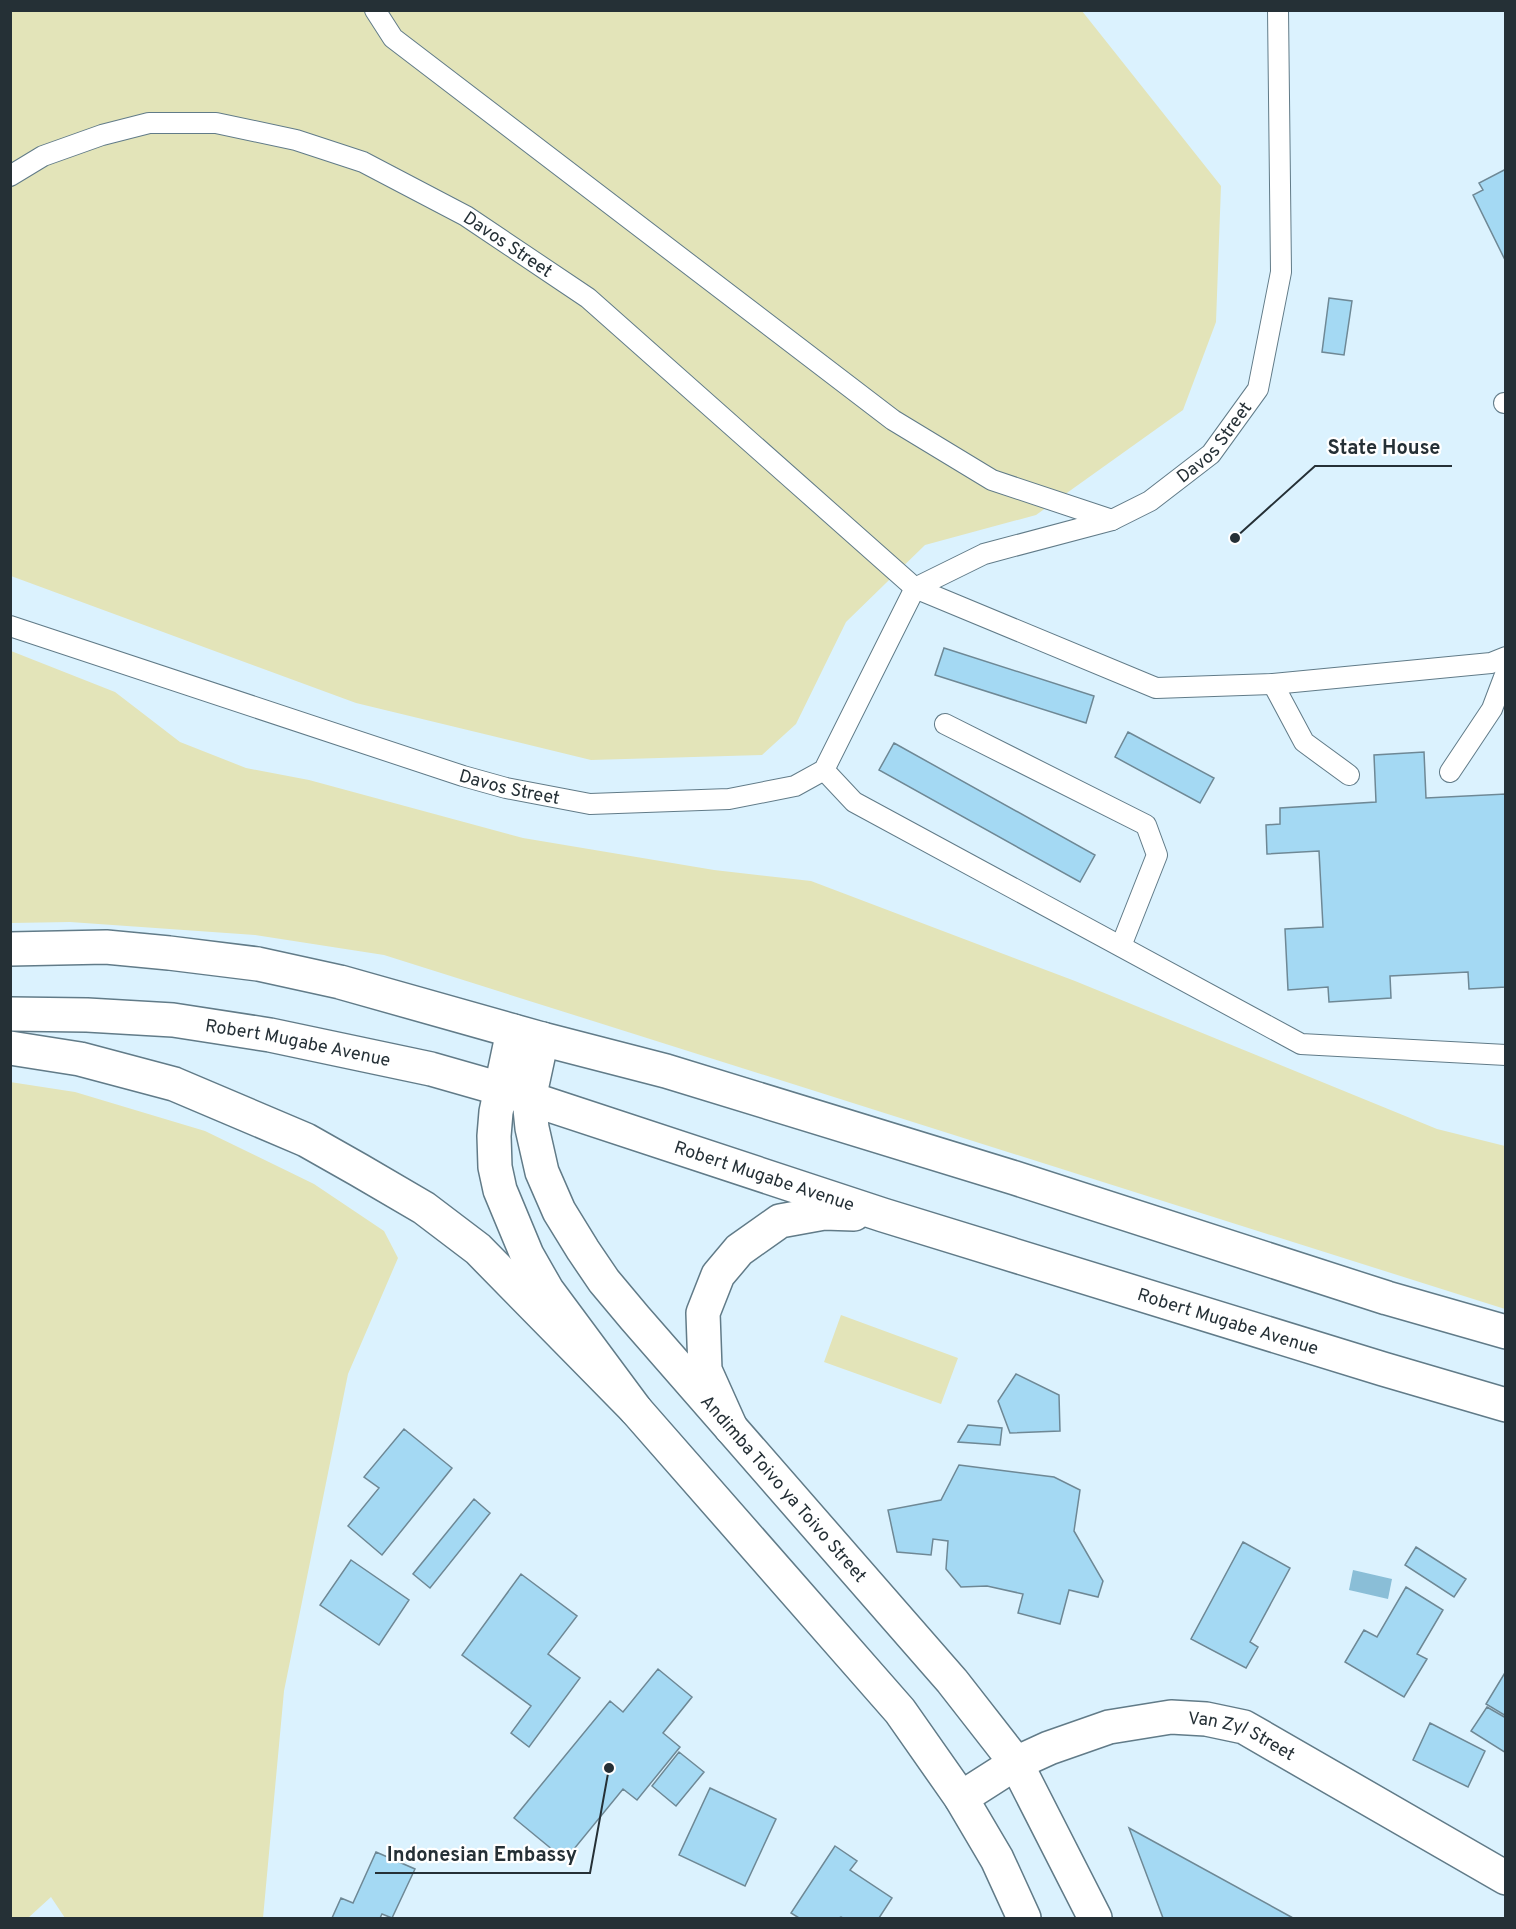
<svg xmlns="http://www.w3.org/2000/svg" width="1516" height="1929" font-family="Overpass,sans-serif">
  <rect width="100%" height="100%" fill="#dbf2fe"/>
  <path fill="#e3e4b9" d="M10 11H1082L1221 186 1216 322 1183 410 1036 515 925 545 846 622 796 724 762 755 591 760 356 703 11 576Z
    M11 651 115 692 180 742 246 768 309 780 523 838 714 870 811 881 1075 981 1437 1129 1505 1146V1309L384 955 255 935 70 922 11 923Z
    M10 1082 75 1092 205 1131 314 1184 384 1231 398 1258 348 1374 284 1691 263 1918H65L51 1897 28 1918H11Z
    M841 1315 958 1358 941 1404 824 1362Z"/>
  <path fill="#8abed7" d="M1353 1570 1392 1579 1388 1599 1349 1590Z"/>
  <path fill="#a4d9f3" stroke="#6e8895" stroke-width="1.5" d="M1506 169V262L1473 195 1483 190 1479 183Z
    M1329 298 1352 301 1344 355 1322 352Z
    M944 648 1094 696 1086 723 935 675Z
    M1128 732 1214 778 1200 803 1115 757Z
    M894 743 1095 855 1080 882 879 770Z
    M1424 752 1426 798 1506 794V987L1469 989 1468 972 1390 976 1391 998 1329 1002 1328 987 1288 990 1285 929 1323 927 1319 851 1267 854 1266 825 1280 824V808L1376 802 1374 755Z
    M1016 1374 1059 1395 1060 1431 1010 1433 998 1401Z
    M968 1425 1002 1428 1000 1445 958 1442Z
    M404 1429 452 1468 382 1555 348 1526 379 1488 364 1477Z
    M959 1465 1054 1477 1080 1490 1074 1531 1103 1581 1098 1597 1069 1590 1060 1624 1018 1613 1023 1594 987 1586 961 1587 946 1569 948 1541 933 1539 931 1555 897 1552 888 1510 941 1500Z
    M474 1499 490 1513 430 1588 413 1574Z
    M1243 1542 1290 1568 1250 1642 1258 1647 1246 1668 1191 1639Z
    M1416 1547 1466 1579 1454 1597 1405 1565Z
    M351 1560 409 1600 379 1645 320 1605Z
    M521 1574 577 1616 548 1654 580 1678 529 1747 511 1733 531 1706 462 1655Z
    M1406 1587 1443 1610 1417 1654 1427 1659 1404 1697 1345 1662 1364 1630 1377 1637Z
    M658 1669 692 1697 663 1733 680 1747 637 1800 623 1789 565 1860 514 1818 610 1701 623 1712Z
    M1506 1671V1716L1486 1704Z
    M1487 1707 1506 1718V1753L1471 1731Z
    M1430 1723 1485 1751 1468 1787 1413 1760Z
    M679 1752 704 1772 676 1806 652 1786Z
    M710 1788 776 1819 745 1886 679 1855Z
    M1129 1828 1293 1918H1163Z
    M835 1846 857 1861 850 1870 892 1898 879 1918H843L841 1917 839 1918H799L791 1913Z
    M376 1852 415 1869 392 1918 382 1914 380 1918H332L341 1898 353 1903Z"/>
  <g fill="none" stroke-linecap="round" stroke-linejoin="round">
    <defs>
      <g id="service">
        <path d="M375 10 393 38 893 420 992 480 1112 520"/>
        <path id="s1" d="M10 176 43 156 102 135 149 123H216L296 140 363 162 466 216 588 298 915 588 1156 688 1273 684 1491 663 1506 657"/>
        <path d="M1504 403H1506"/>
        <path id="s2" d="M10 626 463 776 506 788 590 804 729 799 795 786 824 770 915 588 984 554 1112 520 1150 501 1211 454 1258 389 1281 272 1278 10"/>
        <path d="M1273 684 1304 742 1349 775"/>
        <path d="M945 724 1146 825 1157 855 1121 946"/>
        <path d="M824 770 854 802 1301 1044 1506 1055"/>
        <path d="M1450 772 1492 709 1506 672"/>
      </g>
      <g id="minor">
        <path id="s3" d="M961 1798 1016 1763 1049 1748 1109 1727 1171 1717 1206 1719 1244 1727 1506 1878"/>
      </g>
      <g id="tertiary">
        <path d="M513 1031 496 1112 494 1136 495 1167 500 1190 527 1255 547 1290 636 1410 900 1711 961 1798 997 1859 1024 1918"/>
        <path id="s4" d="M542 1039 529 1099 532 1128 542 1172 559 1211 583 1250 604 1281 635 1318 952 1681 1016 1763 1095 1918"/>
      </g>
      <g id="secondary">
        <path d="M10 949 106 947 169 953 258 964 340 982 542 1039 666 1071 1015 1178 1387 1298 1506 1332"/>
        <path id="s5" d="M10 1014 87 1015 173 1020 270 1035 431 1069 501 1089 883 1215 1383 1369 1506 1405"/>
        <path d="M10 1048 80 1059 174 1084 306 1140 359 1170 424 1208 478 1249 636 1410"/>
        <path d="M731 1428 705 1370 703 1313 718 1275 739 1250 780 1221 824 1213 854 1214"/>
      </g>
    </defs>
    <use href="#service" stroke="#617b88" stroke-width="22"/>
    <use href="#minor" stroke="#617b88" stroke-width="36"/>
    <use href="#tertiary" stroke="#617b88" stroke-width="36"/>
    <use href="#secondary" stroke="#617b88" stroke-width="36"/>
    <use href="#service" stroke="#fff" stroke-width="20"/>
    <use href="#minor" stroke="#fff" stroke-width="33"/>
    <use href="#tertiary" stroke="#fff" stroke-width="33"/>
    <use href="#secondary" stroke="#fff" stroke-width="33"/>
  </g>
  <g text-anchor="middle" stroke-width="4.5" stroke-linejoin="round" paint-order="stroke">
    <g font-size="18" fill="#253036" stroke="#fff">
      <text dy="6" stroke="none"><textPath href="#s1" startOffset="536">Davos Street</textPath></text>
      <text dy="6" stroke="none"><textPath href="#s2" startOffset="1390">Davos Street</textPath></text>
      <text dy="6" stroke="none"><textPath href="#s2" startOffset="525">Davos Street</textPath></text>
      <text dy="6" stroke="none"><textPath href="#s5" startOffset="290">Robert Mugabe Avenue</textPath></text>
      <text dy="6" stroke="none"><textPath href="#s5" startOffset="776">Robert Mugabe Avenue</textPath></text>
      <text dy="6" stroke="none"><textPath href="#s5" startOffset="1262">Robert Mugabe Avenue</textPath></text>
      <text dy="6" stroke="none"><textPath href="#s4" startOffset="536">Andimba Toivo ya Toivo Street</textPath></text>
      <text dy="6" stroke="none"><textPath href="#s3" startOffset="302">Van Zyl Street</textPath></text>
    </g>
  </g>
  <path fill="none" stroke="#253036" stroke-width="2" d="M1235 538L1315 466H1452M609 1768L590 1873H375"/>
  <g fill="#253036" stroke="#fff" stroke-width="2">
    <circle cx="1235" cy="538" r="6"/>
    <circle cx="609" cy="1768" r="6"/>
  </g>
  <g font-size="20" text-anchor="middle" font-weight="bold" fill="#253036" stroke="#fff" stroke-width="4.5" stroke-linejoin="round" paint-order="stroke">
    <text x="1384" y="454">State House</text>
    <text x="482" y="1861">Indonesian Embassy</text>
  </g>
  <rect width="1516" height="1929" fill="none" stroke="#253036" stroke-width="24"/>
</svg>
